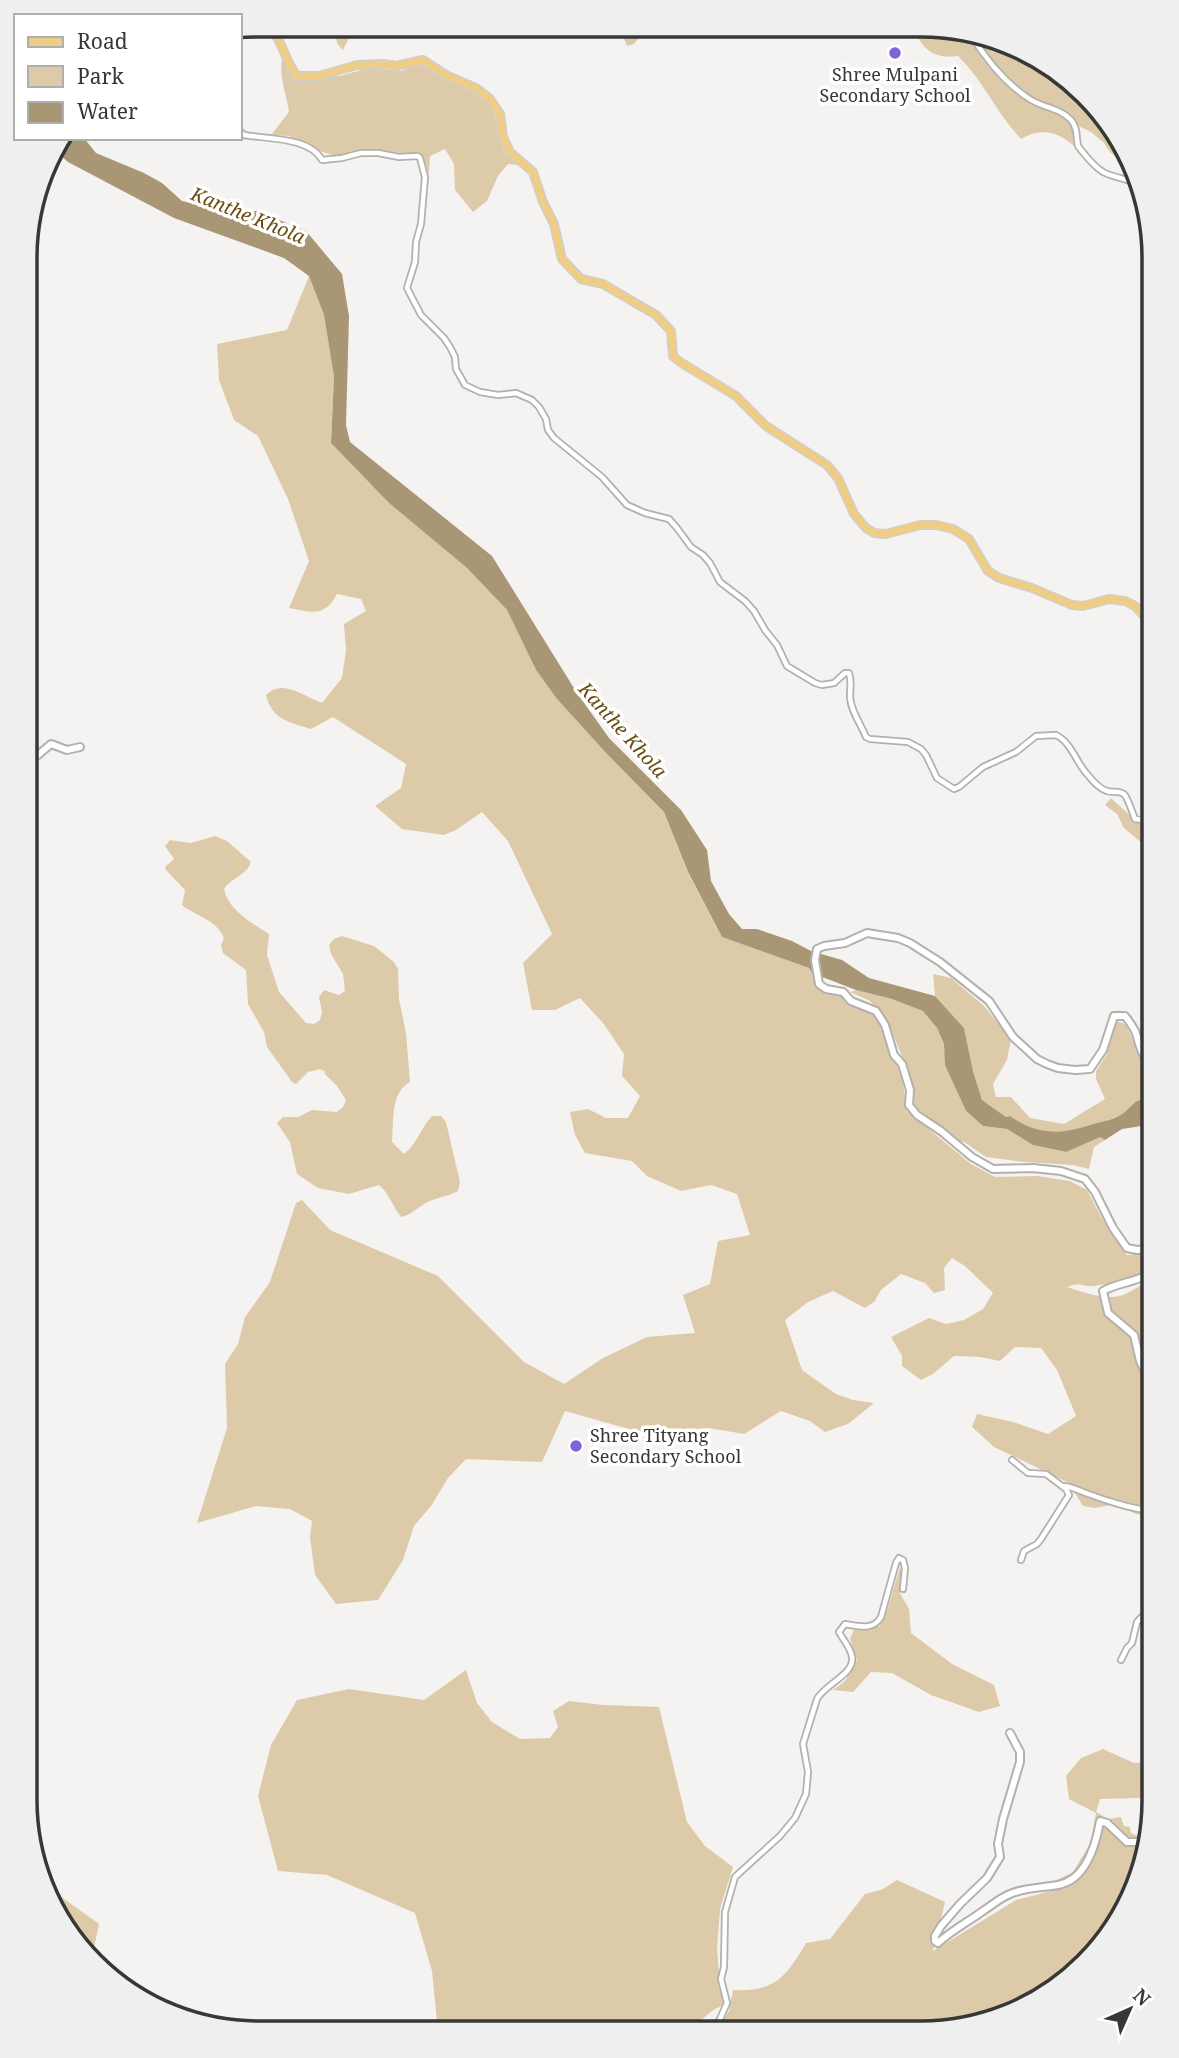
<svg xmlns="http://www.w3.org/2000/svg" width="1179" height="2058" font-family="'Noto Serif',serif">
  <rect width="100%" height="100%" fill="#f5f3f1"/>
  <path fill="#ddcaa9" d="M337 25 426 26C417 32 398 34 387 33 381 33 377 28 371 26 356 22 348 40 343 50 333 41 337 37 337 25Z
    M624 27H648L634 44 627 46 624 39Z
    M913 29H964L983 60 1004 83 1029 103 1058 114 1068 122 1074 129 1076 148C1059 132 1042 127 1021 139 997 114 983 80 958 56 933 59 924 50 913 29Z
    M970 31 1075 82 1140 179 1110 152 1103 142 1091 132 1079 126 1073 118 1060 108 1032 98 1018 89 993 64Z
    M282 58 291 74 302 80 340 76 368 68 401 71 418 64 432 68 446 79 466 87 483 96 493 109 504 152 518 165 508 164 498 176 487 201 473 212 455 190 454 164 445 149 430 156 429 174 424 159 419 155 370 149 335 156 320 151 289 136 271 135 289 112C286 93 279 78 282 58Z
    M309 276 324 315 334 377 331 443 389 503 467 568 507 610 536 670 557 699 607 754 664 812 688 873 722 937 809 968 812 973 816 986 822 991 842 995 875 1015 902 1077 907 1111 971 1164 995 1177 1037 1176 1070 1181 1087 1190 1101 1217 1127 1255 1147 1253 1154 1260C1154 1265 1154 1268 1150 1270 1138 1278 1109 1284 1095 1286 1083 1288 1083 1281 1067 1287 1083 1292 1106 1301 1123 1295 1136 1290 1137 1284 1154 1283V1345L1148 1351 1151 1370 1154 1377V1513L1149 1516 1136 1514 1117 1504 1094 1508 1083 1506 1069 1483 994 1447 972 1427 977 1414 1013 1422 1048 1434 1076 1416 1057 1370 1041 1348 1015 1347 1000 1361 980 1357 954 1356 933 1374 921 1380 902 1366V1356L891 1337 929 1318 946 1324 964 1320 983 1309 993 1293 965 1266 952 1258 944 1268 945 1290 934 1293 925 1283 901 1274 881 1290 874 1302 865 1308 833 1291 808 1302 785 1320 802 1370 836 1394 853 1400 874 1403 848 1424 825 1432 810 1421 781 1411 744 1434 709 1428 643 1433 565 1411 542 1462 466 1459 448 1478 431 1506 414 1526 403 1560 378 1600 336 1604 315 1575 310 1537 312 1521 290 1509 256 1506 197 1523 227 1428 225 1364 238 1344 245 1317 270 1282 293 1212 296 1203 302 1200 330 1230 438 1276 524 1362 564 1384 603 1358 647 1337 695 1333 683 1295 710 1284 718 1241 750 1235 737 1194 711 1185 681 1191 647 1176 632 1161 585 1153 575 1135 570 1112 588 1109 606 1118H628L640 1096 622 1076 624 1054 603 1023 580 998 555 1010H532L523 963 552 934 508 841 482 812 456 830 444 835 402 829 375 806 401 788 406 764 333 717 311 729C289 722 272 720 266 695 283 678 303 696 322 703L342 678 346 650 344 624 366 611 361 599 337 594C324 618 312 612 289 608L309 561 288 499 258 436 234 420 219 380 217 344 287 330Z
    M1111 798 1138 823 1154 820V846H1145L1124 828 1117 814 1105 805Z
    M215 836 227 841 251 862C247 875 231 878 224 889 229 911 251 922 269 934L267 955 279 992 306 1023 314 1024 320 1020 322 1012 319 997 324 990 339 995 345 991 343 974 331 954 329 945 334 939 342 936 374 946 394 962 398 969 399 999 406 1033 410 1082C390 1093 394 1121 392 1142L404 1154C417 1144 421 1127 432 1116H441L446 1122 460 1182 458 1191C448 1197 436 1197 426 1203 417 1208 411 1215 401 1217 393 1207 389 1193 379 1185L349 1194 318 1188 297 1174 290 1142 277 1123 283 1117H298L312 1110 337 1112 343 1107 346 1100 337 1086 324 1073 326 1072 320 1069 308 1072 296 1084 292 1082 267 1047 264 1032 248 1004 246 970 223 953 221 945 224 938C216 919 197 917 182 905L185 890 166 870 165 867 174 859 165 846 170 840 191 843Z
    M933 974 951 978 984 1006 1011 1039 1007 1060 993 1084 996 1097H1011L1030 1118 1064 1124 1105 1099 1096 1079V1071L1107 1054 1116 1021 1126 1024C1134 1041 1137 1060 1154 1069V1097C1133 1099 1137 1104 1121 1115 1114 1119 1103 1121 1095 1124 1062 1134 1038 1137 1010 1116L1006 1117 982 1100 973 1071 964 1028 935 996Z
    M856 990 892 999 924 1011 937 1028 944 1044 946 1065 966 1111 983 1126 1007 1129 1033 1145 1065 1152 1100 1136 1105 1140 1094 1147 1089 1169 1073 1165 1024 1162 986 1157 964 1142 958 1141 917 1108 913 1101 910 1076 888 1022 870 1001 850 992Z
    M900 1567 902 1572 900 1593 909 1609 911 1633 952 1664 994 1685 1000 1706 979 1712 931 1695 892 1673 871 1672 853 1692 833 1690 845 1681 857 1660 850 1639 854 1630H868L880 1626 888 1608Z
    M466 1670 477 1703 492 1722 520 1739 550 1738 558 1727 553 1711 569 1701 603 1705 659 1707 687 1822 705 1846 733 1867 720 1909 717 1949 719 1973 718 1985 724 1997 723 2005 713 2010 700 2021 702 2027 708 2033 438 2032 432 1971 415 1913 327 1875 278 1871 258 1796 271 1745 297 1700 349 1689 424 1700Z
    M1103 1749 1134 1763 1154 1762V1791L1150 1789 1140 1798 1100 1799 1096 1812 1108 1819 1121 1817 1124 1826 1130 1827 1131 1833 1140 1837 1149 1836 1137 1889 1106 1943 1051 1994 997 2021 921 2033H715L729 2011 733 1990C775 1992 786 1977 806 1943L830 1939 865 1894 883 1889 897 1880 945 1902 933 1951 1016 1900 1055 1890V1881L1073 1872 1091 1842 1096 1813 1069 1799 1066 1776 1081 1758Z
    M42 1883 99 1924 92 1958Z"/>
  <path fill="#a99674" d="M61 138H84L96 153 144 173 162 183 182 201 232 213 257 211 306 231 342 274 349 316 346 425 350 442 492 556 577 693 609 738 681 810 707 850 711 881 729 914 742 929H757L792 941 811 951 842 960 869 978 935 996 964 1028 973 1071 982 1100 1006 1117 1010 1116C1039 1137 1063 1134 1097 1123 1103 1121 1111 1120 1117 1117 1135 1108 1129 1099 1154 1097V1124L1122 1129 1105 1140 1100 1137 1066 1152 1033 1145 1007 1129 983 1126 966 1111 945 1065 944 1044 937 1028 923 1011 892 999 856 990 812 973 809 968 722 937 688 872 664 812 607 754 557 699 536 670 507 610 467 568 389 503 331 443 334 377 324 315 309 276 284 258 174 218 68 162 53 149Z"/>
  <g fill="none" stroke-linecap="round" stroke-linejoin="round">
    <defs>
      <path id="minor" d="M966 29C984 55 1001 80 1028 98 1042 108 1059 107 1071 120 1078 128 1076 137 1078 146 1085 155 1093 166 1103 172 1115 178 1129 179 1143 186
        M240 131 244 135C266 139 310 137 322 160L342 158 361 153H378L399 157 418 156 420 158 425 177 421 224 416 242 415 262 407 288 421 315 444 338 450 347 455 357 456 369 465 385 480 392 498 395 516 393 532 400 539 407 546 419 548 430 554 438 602 477 627 505 645 513 669 519 677 528 691 547 703 555 710 563 720 582 745 601 754 611 765 630 777 645 787 666 815 683 822 685 834 683 845 673H849C852 682 850 688 850 697 851 712 861 724 866 737L870 739 908 742 921 749 926 755 937 778 954 789 959 787 983 767 1016 752 1036 736 1056 735C1071 742 1076 762 1087 774 1092 780 1099 789 1107 791 1113 793 1118 790 1124 794 1128 798 1132 812 1135 819L1143 820 1154 818
        M1012 1460 1028 1473 1046 1474 1066 1489 1069 1495 1041 1539 1037 1544 1024 1551 1021 1560
        M1062 1486C1070 1486 1076 1489 1083 1492 1099 1498 1139 1512 1154 1510
        M1121 1660 1127 1648 1132 1643 1137 1622 1154 1604
        M711 2033 720 2019 727 2003 721 1979 724 1967 725 1912 735 1877 780 1836 795 1818 806 1794 808 1772 803 1744 817 1699C824 1685 855 1674 852 1657 851 1648 843 1640 839 1632L845 1624C859 1626 873 1631 881 1617L896 1563 899 1558 903 1560 905 1568 903 1589"/>
      <path id="tertiary" d="M26 751 33 756 38 755 51 744 67 750 80 747
        M1154 1255 1147 1249 1137 1250 1127 1248 1113 1228 1095 1192 1085 1179 1061 1171 1033 1168 993 1169 972 1157 941 1131 917 1115 909 1105 910 1090 902 1064 894 1055 885 1025 876 1011 851 1001 843 992 826 989 819 984 815 960 817 949 824 946 845 943 867 933 898 938 910 943 940 962 989 1001 1013 1037 1037 1059 1047 1064 1058 1068 1075 1070 1090 1069 1103 1050 1114 1016H1125C1129 1021 1132 1025 1135 1031 1140 1044 1140 1057 1154 1064
        M1154 1390 1140 1361 1134 1335 1108 1313 1103 1291C1119 1282 1140 1282 1154 1270
        M1154 1412 1152 1410 1154 1402
        M1010 1733 1020 1752V1762L1003 1819 998 1844 1000 1857 987 1878 960 1904 941 1926 935 1936V1941L938 1943C952 1930 968 1922 983 1911 992 1905 1000 1898 1010 1894 1026 1887 1042 1888 1058 1885 1086 1880 1096 1844 1100 1821L1107 1823 1127 1842H1148"/>
      <path id="primary" d="M267 25C284 41 283 58 297 76H319L357 65 384 64 396 66 423 60 446 75 476 88 490 99 500 114 503 137 510 152 533 172 543 202 554 224 562 259 581 279 603 284 656 315 671 331 673 356 680 362 736 396 766 426 827 465 838 478 854 514 866 528 874 533 886 534 920 525H936L953 529 969 539 988 571 999 578 1032 588 1072 605 1083 606 1109 599 1125 601 1135 606 1154 626"/>
    </defs>
    <use href="#minor" stroke="#b2b1ae" stroke-width="8"/>
    <use href="#tertiary" stroke="#b2b1ae" stroke-width="10"/>
    <use href="#primary" stroke="#cfcfcf" stroke-width="10"/>
    <use href="#minor" stroke="#fff" stroke-width="4.5"/>
    <use href="#tertiary" stroke="#fff" stroke-width="6"/>
    <use href="#primary" stroke="#f0cd85" stroke-width="7"/>
  </g>
  <g fill="#8162dd" stroke="#fff" stroke-width="2.5">
    <circle cx="895" cy="53" r="7"/>
    <circle cx="576" cy="1446" r="7"/>
  </g>
  <g text-anchor="middle" stroke-width="7" stroke-linejoin="round" paint-order="stroke">
    <g font-size="18" fill="#373736" stroke="#fff">
      <text x="895" y="81">Shree Mulpani<tspan x="895" dy="21">Secondary School</tspan></text>
      <text x="590" y="1442" text-anchor="start">Shree Tityang<tspan x="590" dy="21">Secondary School</tspan></text>
    </g>
    <g font-size="19" font-style="italic" fill="#694d12" stroke="#fff">
      <text transform="translate(248 215) rotate(22)" y="7">Kanthe Khola</text>
      <text transform="translate(623 730) rotate(48)" y="7">Kanthe Khola</text>
    </g>
  </g>
  <path d="M0 0H1179V2058H0ZM258 37H921A221 221 0 0 1 1142 258V1800A221 221 0 0 1 921 2021H258A221 221 0 0 1 37 1800V258A221 221 0 0 1 258 37Z" fill="#efefef" fill-rule="evenodd"/>
  <path fill="none" stroke="#373736" stroke-width="3.5" d="M258 37H921A221 221 0 0 1 1142 258V1800A221 221 0 0 1 921 2021H258A221 221 0 0 1 37 1800V258A221 221 0 0 1 258 37Z"/>
  <rect x="14" y="14" width="228" height="126" fill="#ffffff" stroke="#afafaf" stroke-width="2"/>
  <rect x="28" y="37" width="35" height="10" fill="#f0cd85" stroke="#afafaf" stroke-width="2"/>
  <text x="77" y="49" font-size="21" fill="#373736">Road</text>
  <rect x="28" y="66" width="35" height="21" fill="#ddcaa9" stroke="#afafaf" stroke-width="2"/>
  <text x="77" y="84" font-size="21" fill="#373736">Park</text>
  <rect x="28" y="102" width="35" height="21" fill="#a99674" stroke="#afafaf" stroke-width="2"/>
  <text x="77" y="119" font-size="21" fill="#373736">Water</text>
  <g transform="translate(1130 2009) rotate(45)" stroke="#ffffff" stroke-width="5" paint-order="stroke">
  <path d="M0-5L12 26L0 18L-12 26Z" fill="#373736"/>
  <text y="-10" font-size="19" font-weight="bold" text-anchor="middle" fill="#373736">N</text>
  </g>
</svg>
